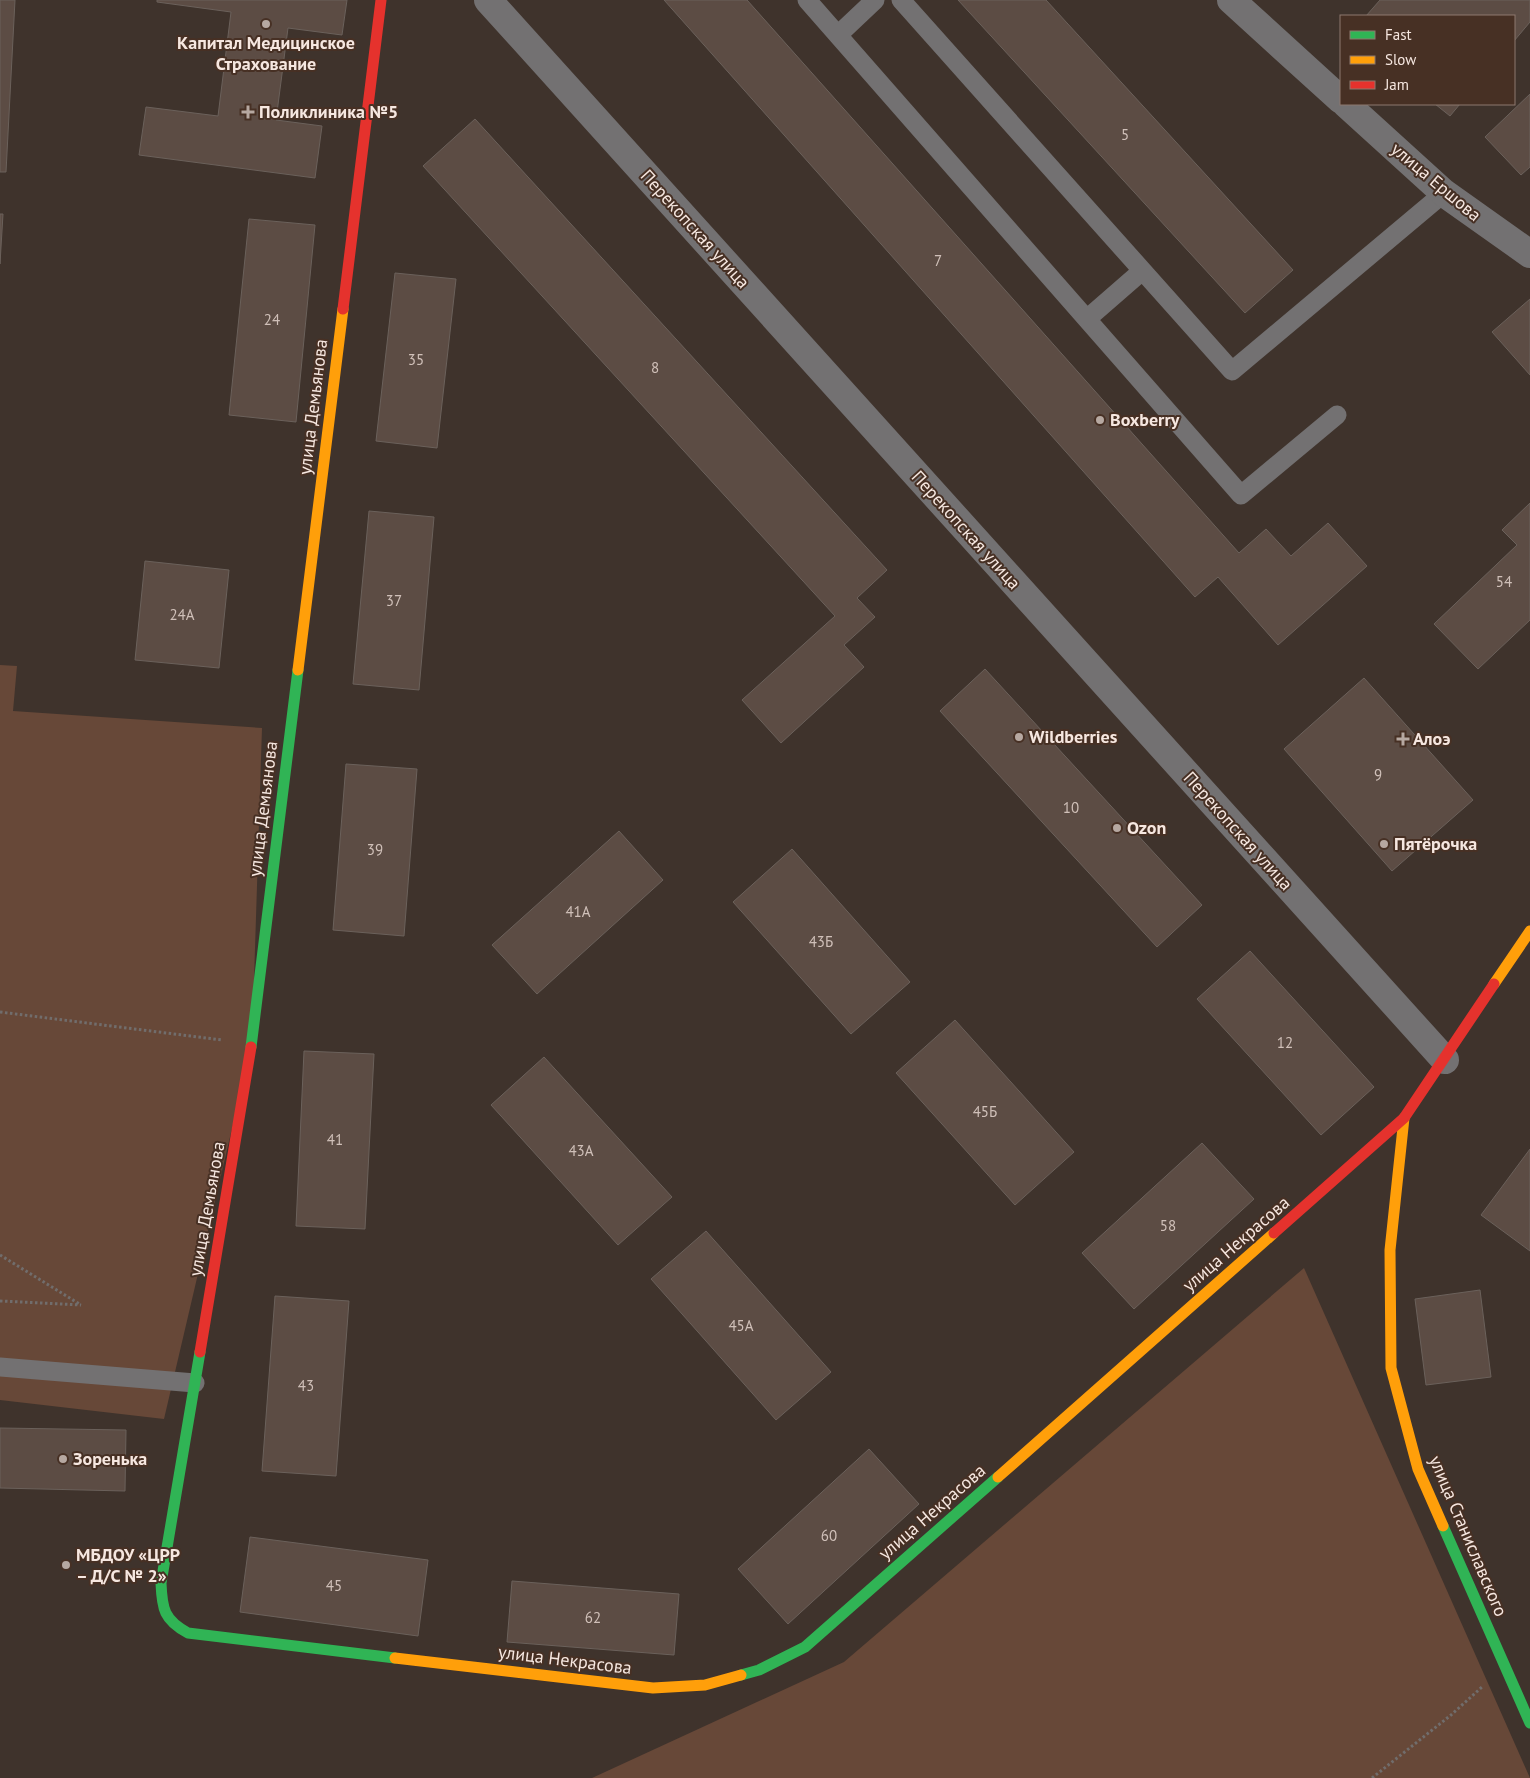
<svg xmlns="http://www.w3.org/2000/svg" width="1530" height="1778" font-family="'PT Sans',sans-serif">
  <rect width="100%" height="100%" fill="#3f332c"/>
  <path fill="#674838" d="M0 665 17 666 13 711 262 728 252 1043 164 1419 0 1400Z
    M1304 1268 1530 1778H592L844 1662Z"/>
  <path fill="#5c4c44" stroke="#6b615b" d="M0 0H15L6 172H0Z
    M157 0H347L342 35 288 28 276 120 322 126 315 178 139 155 146 107 218 116 231 12 157 2Z
    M664 0H747L1239 553 1266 529 1291 556 1328 523 1367 566 1278 645 1218 577 1195 597Z
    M958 0H1046L1293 270 1245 313Z
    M1380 0H1530V22L1514 41V16H1366Z
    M1530 94V167L1521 175 1485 137Z
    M1435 104H1460L1450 116Z
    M475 119 887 570 857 598 875 617 844 645 864 667 781 743 742 700 835 616 423 166Z
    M0 214H3L0 264Z
    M249 219 315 225 296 422 229 415Z
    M395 273 456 279 437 448 376 441Z
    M1530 299V375L1492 332Z
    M1530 503V620L1478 669 1434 624 1517 545 1502 530Z
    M369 511 434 517 419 690 353 684Z
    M145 561 229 570 219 668 135 660Z
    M985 669 1202 905 1157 947 940 711Z
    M1364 678 1473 800 1392 871 1284 749Z
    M346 764 417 769 404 936 333 930Z
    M619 831 663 880 537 994 492 945Z
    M792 849 910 982 851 1034 733 902Z
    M1250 951 1374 1087 1321 1135 1197 999Z
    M955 1020 1074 1152 1015 1205 896 1073Z
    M304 1051 374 1054 365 1229 296 1226Z
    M544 1057 672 1197 618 1245 491 1105Z
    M1202 1143 1254 1199 1134 1309 1082 1253Z
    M1530 1149V1251L1481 1215Z
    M706 1231 831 1372 776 1420 651 1279Z
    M1480 1290 1491 1377 1426 1385 1415 1299Z
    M275 1296 349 1301 336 1476 262 1471Z
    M0 1428 126 1430 125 1491 0 1488Z
    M869 1449 919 1504 788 1624 738 1569Z
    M250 1537 428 1560 418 1636 240 1612Z
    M512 1581 679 1594 674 1655 507 1642Z"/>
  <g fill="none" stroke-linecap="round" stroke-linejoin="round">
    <path stroke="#716d6c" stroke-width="3" stroke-dasharray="2.5 2.5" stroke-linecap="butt" d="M0 1012 222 1040
      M0 1255 81 1305
      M0 1301 81 1305
      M1372 1778 1451 1715 1482 1687"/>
    <path stroke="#737172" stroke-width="19" d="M807 0 1241 495 1337 415
      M901 0 1232 371 1444 193
      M838 35 875 0
      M1088 318 1142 271
      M0 1367 195 1383"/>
    <path stroke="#737172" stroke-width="28" d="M488 0 1445 1060
      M1231 0 1341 100
      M1346 104 1444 193 1530 254"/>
    <path stroke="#30b455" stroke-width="11" d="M251 1047 298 670
      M200 1352 161 1583C162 1609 164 1620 188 1633L395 1658
      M1443 1526 1530 1723
      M741 1675 759 1670 805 1647 998 1477"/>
    <path stroke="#ff9f0a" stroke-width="11" d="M298 670 343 309
      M1494 984 1530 931
      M1404 1118 1390 1250 1391 1368 1418 1469 1443 1526
      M998 1477 1274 1233
      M395 1658 653 1688 705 1685 741 1675"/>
    <path stroke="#e5322d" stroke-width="11" d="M343 309 381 0
      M1274 1233 1404 1118 1494 984
      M200 1352 251 1047"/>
  </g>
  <g fill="#b6a8a1" stroke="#473024" stroke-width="2">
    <circle cx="266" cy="24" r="5"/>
    <path d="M245.5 104.5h5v5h5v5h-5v5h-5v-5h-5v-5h5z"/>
    <circle cx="1100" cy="420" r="5"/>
    <circle cx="1019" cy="737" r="5"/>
    <path d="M1400.5 731.5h5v5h5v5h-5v5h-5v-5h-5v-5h5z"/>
    <circle cx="1117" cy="828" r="5"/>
    <circle cx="1384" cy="844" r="5"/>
    <circle cx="63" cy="1459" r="5"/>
    <circle cx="66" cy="1565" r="5"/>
  </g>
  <g text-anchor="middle" stroke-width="4" stroke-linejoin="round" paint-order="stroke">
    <g font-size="15" fill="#d0c0b9">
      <text x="1125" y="140">5</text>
      <text x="938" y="266">7</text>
      <text x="272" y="325">24</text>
      <text x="416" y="365">35</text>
      <text x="655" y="373">8</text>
      <text x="1504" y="587">54</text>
      <text x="394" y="606">37</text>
      <text x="182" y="620">24А</text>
      <text x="1378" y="780">9</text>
      <text x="1071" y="813">10</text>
      <text x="375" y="855">39</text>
      <text x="578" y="917">41А</text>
      <text x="821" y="947">43Б</text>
      <text x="1285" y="1048">12</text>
      <text x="985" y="1117">45Б</text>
      <text x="335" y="1145">41</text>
      <text x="581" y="1156">43А</text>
      <text x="1168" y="1231">58</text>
      <text x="741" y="1331">45А</text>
      <text x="306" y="1391">43</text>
      <text x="829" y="1541">60</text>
      <text x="334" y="1591">45</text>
      <text x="593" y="1623">62</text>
    </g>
    <g font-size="18" font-weight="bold" fill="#f6e7e0" stroke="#473024" text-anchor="start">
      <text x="266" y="49" text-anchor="middle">Капитал Медицинское<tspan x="266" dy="21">Страхование</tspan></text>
      <text x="259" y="118">Поликлиника №5</text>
      <text x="1110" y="426">Boxberry</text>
      <text x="1029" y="743">Wildberries</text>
      <text x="1413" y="745">Алоэ</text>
      <text x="1127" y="834">Ozon</text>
      <text x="1394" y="850">Пятёрочка</text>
      <text x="73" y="1465">Зоренька</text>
      <text x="76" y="1561">МБДОУ «ЦРР<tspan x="76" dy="21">– Д/С № 2»</tspan></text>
    </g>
    <g font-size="18" fill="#f6e7e0" stroke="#473024">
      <text transform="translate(1436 182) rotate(40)" y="6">улица Ершова</text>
      <text transform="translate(695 229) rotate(48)" y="6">Перекопская улица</text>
      <text transform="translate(313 407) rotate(-83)" y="6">улица Демьянова</text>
      <text transform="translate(966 530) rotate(48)" y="6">Перекопская улица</text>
      <text transform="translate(263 809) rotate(-83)" y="6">улица Демьянова</text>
      <text transform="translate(1238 831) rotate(48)" y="6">Перекопская улица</text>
      <text transform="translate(207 1209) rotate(-80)" y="6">улица Демьянова</text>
      <text transform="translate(1236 1244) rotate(-41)" y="6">улица Некрасова</text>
      <text transform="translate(932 1512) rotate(-41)" y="6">улица Некрасова</text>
      <text transform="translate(1468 1536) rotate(67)" y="6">улица Станиславского</text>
      <text transform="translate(565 1660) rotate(7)" y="6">улица Некрасова</text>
    </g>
  </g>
  <rect x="1340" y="15" width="175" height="90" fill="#473024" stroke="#8d796f"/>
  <rect x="1350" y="31" width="25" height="8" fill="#30b455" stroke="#8d796f"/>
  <text x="1385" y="40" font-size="15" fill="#f6e7e0">Fast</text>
  <rect x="1350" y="56" width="25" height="8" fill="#ff9f0a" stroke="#8d796f"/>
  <text x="1385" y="65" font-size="15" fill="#f6e7e0">Slow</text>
  <rect x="1350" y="81" width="25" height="8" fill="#e5322d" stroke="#8d796f"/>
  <text x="1385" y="90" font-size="15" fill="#f6e7e0">Jam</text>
</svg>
